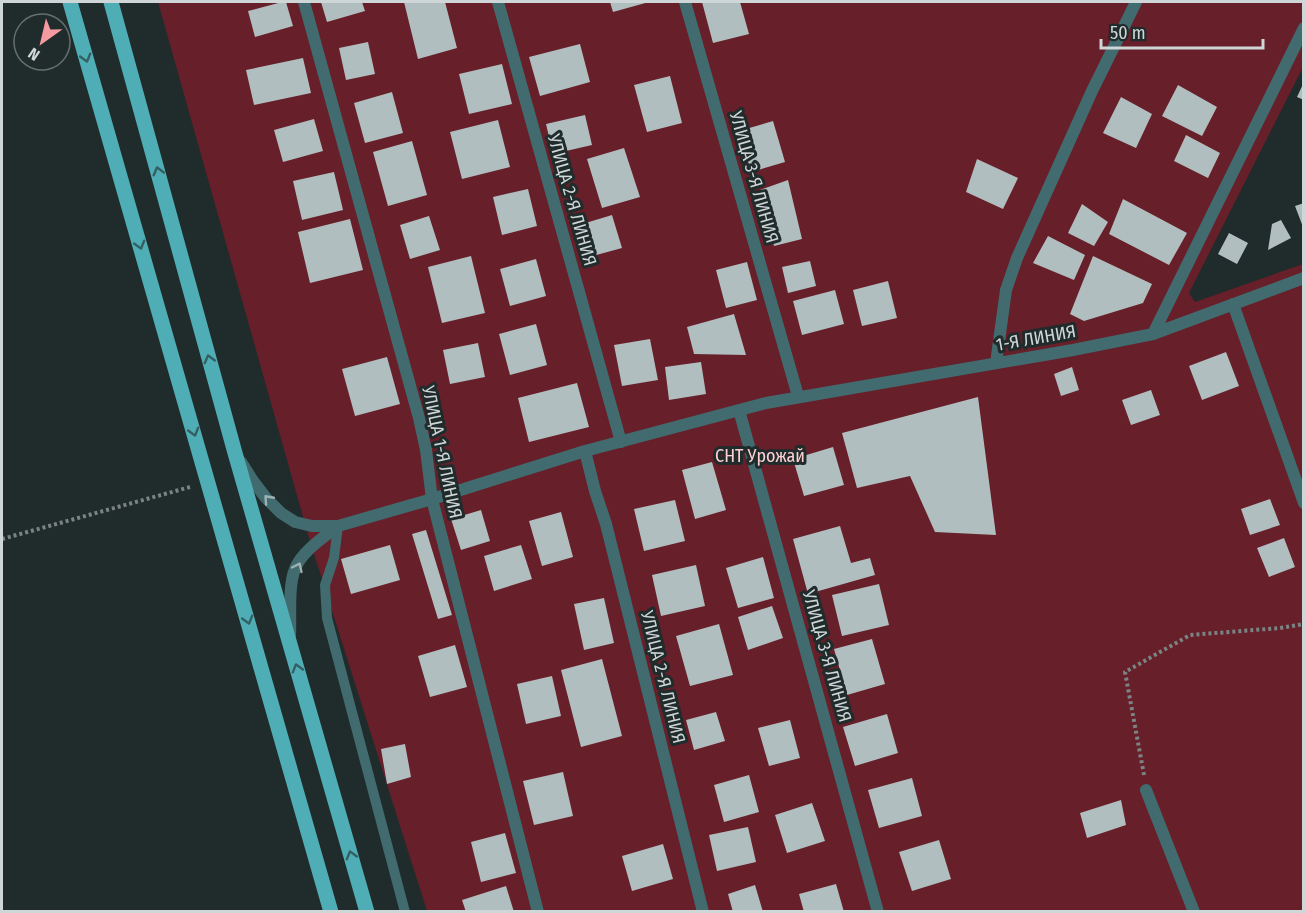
<svg xmlns="http://www.w3.org/2000/svg" width="1305" height="913" font-family="'Fira Sans Condensed',sans-serif">
  <rect width="100%" height="100%" fill="#202b2c"/>
  <path fill="#671f29" d="M158 2H1303V67L1189 293 1195 302 1303 264V911H427L309 538Z"/>
  <path fill="#b1bebf" d="M282 2H286L293 26 255 37 248 11Z
    M321 2H362L365 11 327 22Z
    M404 2H445L457 48 418 59Z
    M610 2H649L613 12Z
    M702 2H740L749 34 713 43Z
    M368 42 375 74 346 80 339 48Z
    M580 44 590 82 540 96 529 57Z
    M303 58 311 93 254 105 246 70Z
    M502 64 512 104 469 114 459 74Z
    M670 76 682 123 647 132 634 85Z
    M1304 82V100L1297 97Z
    M1178 85 1217 107 1202 136 1162 116Z
    M392 92 403 133 365 143 354 103Z
    M1121 97 1152 114 1136 148 1103 133Z
    M585 115 592 145 553 154 546 124Z
    M314 119 323 151 283 162 274 130Z
    M498 120 510 167 462 179 450 132Z
    M773 121 785 162 751 172 739 131Z
    M1186 135 1220 153 1208 178 1174 161Z
    M412 141 427 195 388 206 373 152Z
    M624 148 640 197 602 208 587 159Z
    M977 159 1018 178 1003 209 966 192Z
    M334 172 343 210 302 220 293 181Z
    M788 180 802 239 774 246 760 190Z
    M528 189 537 226 502 235 493 197Z
    M1123 199 1187 233 1169 265 1109 234Z
    M1304 203V227H1303L1295 206Z
    M1082 204 1108 222 1094 246 1068 233Z
    M612 215 622 248 589 257 579 225Z
    M429 216 440 250 410 259 400 225Z
    M350 219 363 270 310 283 298 232Z
    M1281 220 1291 238 1268 250 1272 224Z
    M1229 233 1248 243 1237 264 1218 254Z
    M1048 236 1085 255 1074 280 1033 263Z
    M471 256 485 313 442 323 428 267Z
    M1093 256 1152 284 1143 303 1084 321 1070 314Z
    M536 259 546 296 510 306 500 269Z
    M810 261 816 286 788 293 782 267Z
    M747 262 757 300 726 308 716 270Z
    M888 281 897 318 862 326 853 290Z
    M835 290 844 324 802 335 793 301Z
    M734 314 746 355 694 354 687 327Z
    M536 324 547 365 510 375 499 334Z
    M650 339 658 380 622 386 614 345Z
    M478 343 485 377 450 384 443 350Z
    M1226 352 1239 386 1202 400 1189 366Z
    M387 357 400 404 355 416 342 369Z
    M701 362 706 394 669 400 665 367Z
    M1072 367 1079 390 1061 396 1054 374Z
    M577 383 589 427 529 442 518 398Z
    M1151 390 1160 415 1131 425 1122 400Z
    M978 397 996 535 935 532 910 476 857 488 842 433Z
    M833 447 844 485 804 496 793 459Z
    M712 462 726 510 695 519 682 470Z
    M1270 499 1280 525 1250 535 1241 509Z
    M675 500 685 541 644 551 634 509Z
    M481 510 490 541 461 550 451 519Z
    M561 512 573 557 542 566 529 521Z
    M840 526 851 563 870 558 875 575 808 594 793 539Z
    M426 530 452 615 438 619 412 534Z
    M1284 538 1295 567 1269 577 1257 548Z
    M390 545 400 580 351 594 341 559Z
    M521 545 532 579 494 591 484 556Z
    M763 557 774 598 738 608 726 568Z
    M696 565 705 606 661 616 652 575Z
    M879 584 889 625 842 636 832 595Z
    M604 598 614 643 584 650 574 604Z
    M772 606 783 638 748 650 738 617Z
    M719 624 733 675 690 686 676 636Z
    M872 639 885 684 847 695 834 649Z
    M455 645 467 687 430 697 418 656Z
    M602 659 622 736 581 747 561 670Z
    M552 676 561 716 526 724 517 684Z
    M716 712 725 741 694 750 686 720Z
    M887 714 898 753 855 766 843 727Z
    M790 720 800 758 769 766 758 728Z
    M405 744 411 777 387 784 381 749Z
    M563 772 573 816 534 825 523 781Z
    M749 775 759 812 724 822 714 785Z
    M912 778 922 816 879 828 868 790Z
    M1121 800 1126 825 1087 838 1080 813Z
    M812 803 825 841 787 853 775 815Z
    M748 827 756 862 717 871 709 835Z
    M505 833 516 873 481 882 471 842Z
    M939 840 951 879 912 891 899 852Z
    M663 844 673 879 632 891 622 856Z
    M836 884 844 912H804L799 894Z
    M755 885 763 912H733L728 894Z
    M506 886 514 912H466L462 900Z"/>
  <g fill="none" stroke-linecap="round" stroke-linejoin="round">
    <path stroke="#7b8485" stroke-width="4" stroke-dasharray="3 3" stroke-linecap="butt" d="M2 539 190 487
      M1144 775 1125 672 1190 635 1280 628 1304 624"/>
    <path stroke="#416b6f" stroke-width="10" d="M338 526 334 558 325 585 327 618 405 912"/>
    <path stroke="#416b6f" stroke-width="12" d="M304 2 419 418 426 450 432 499 538 912
      M498 2 621 442
      M685 2 798 396
      M1233 304 1304 503
      M1153 334 1304 28
      M996 363 1006 290 1017 258 1092 91 1136 2
      M739 410 878 912
      M585 451 595 491 606 524 703 912
      M241 462 253 481 266 498 281 513 295 522 312 526H338L432 499 585 451 766 403 1073 350 1153 334 1304 278
      M290 635C291 616 288 586 295 569 301 552 324 537 338 526
      M1146 790 1194 912"/>
    <path stroke="#4faeb5" stroke-width="15" d="M70 2 331 912
      M111 2 235 453 367 912"/>
  </g>
  <defs><path id="oneway-chevron" d="M-2-3.5L2.5 0L-2 3.5" fill="none" stroke-width="1.6" stroke-linecap="round" stroke-linejoin="round" transform="scale(1.5)"/></defs>
  <g stroke="#335f63">
    <use href="#oneway-chevron" transform="translate(86 58) rotate(74)"/>
    <use href="#oneway-chevron" transform="translate(158 171) rotate(-105)"/>
    <use href="#oneway-chevron" transform="translate(140 245) rotate(74)"/>
    <use href="#oneway-chevron" transform="translate(209 359) rotate(-105)"/>
    <use href="#oneway-chevron" transform="translate(194 432) rotate(74)"/>
    <use href="#oneway-chevron" transform="translate(248 620) rotate(74)"/>
    <use href="#oneway-chevron" transform="translate(297 668) rotate(-106)"/>
    <use href="#oneway-chevron" transform="translate(351 855) rotate(-106)"/>
  </g>
  <g stroke="#9db1b3">
    <use href="#oneway-chevron" transform="translate(268 499) rotate(-132)"/>
    <use href="#oneway-chevron" transform="translate(298 567) rotate(-65)"/>
  </g>
  <g text-anchor="middle" stroke-width="6" stroke-linejoin="round" paint-order="stroke">
    <g font-size="18" fill="#cfd6d7" stroke="#202b2c">
      <text transform="translate(754 177) rotate(74)" y="6">УЛИЦА 3-Я ЛИНИЯ</text>
      <text transform="translate(572 200) rotate(74)" y="6">УЛИЦА 2-Я ЛИНИЯ</text>
      <text transform="translate(1036 338) rotate(-10)" y="6">1-Я ЛИНИЯ</text>
      <text transform="translate(442 452) rotate(78)" y="6">УЛИЦА 1-Я ЛИНИЯ</text>
      <text transform="translate(827 656) rotate(74)" y="6">УЛИЦА 3-Я ЛИНИЯ</text>
      <text transform="translate(663 677) rotate(76)" y="6">УЛИЦА 2-Я ЛИНИЯ</text>
    </g>
    <g font-size="18" fill="#ffcfd1" stroke="#202b2c">
      <text x="760" y="462">СНТ Урожай</text>
    </g>
  </g>
  <rect width="1305" height="913" fill="none" stroke="#cfd6d7" stroke-width="6"/>
  <g transform="translate(42 42) rotate(214)"><circle r="28" fill="#202b2c" stroke="#666f70" stroke-width="1.5"/>
  <path d="M0-4.5L10 22L0 15L-10 22Z" fill="#f49aa0"/>
  <text y="-9" font-size="16" font-weight="bold" text-anchor="middle" fill="#cfd6d7">N</text>
  </g>
  <path d="M1101 39v9h162v-9" fill="none" stroke="#cfd6d7" stroke-width="3"/>
  <text x="1110" y="39" font-size="18" fill="#cfd6d7" stroke="#202b2c" stroke-width="4.5" paint-order="stroke">50 m</text>
</svg>
